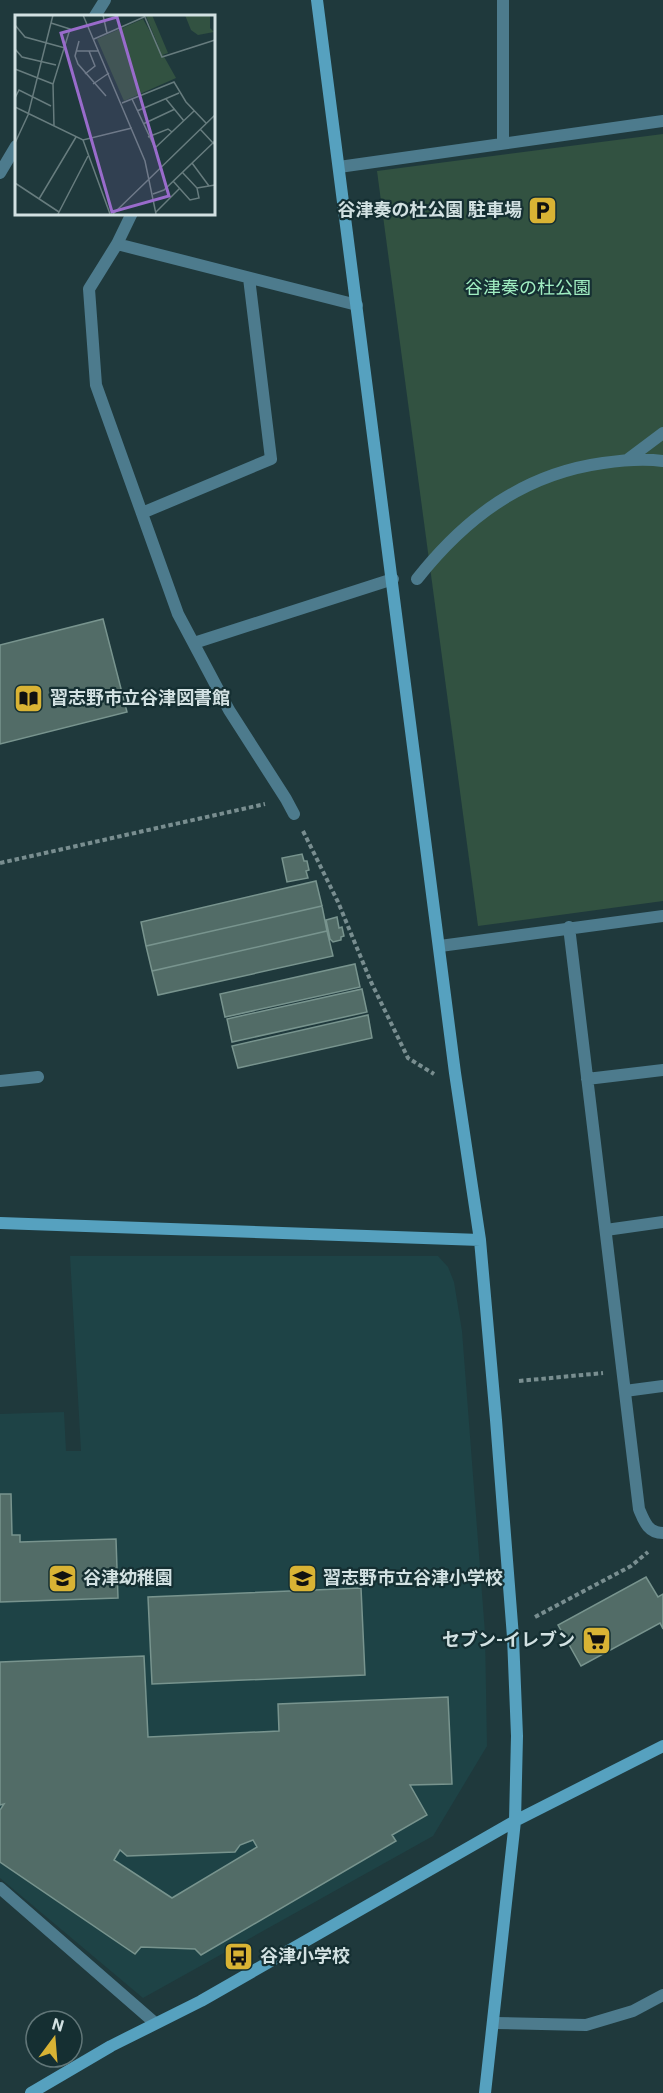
<svg xmlns="http://www.w3.org/2000/svg" width="663" height="2093" font-family="Roboto,'Noto Sans JP',sans-serif">
  <rect width="100%" height="100%" fill="#1f393c"/>
  <path fill="#1e4346" d="M70 1256H438L448 1267 454 1282 462 1331 485 1633 487 1746 433 1836 143 1998 0 1878V1414L64 1412 66 1451H81Z"/>
  <path fill="#325241" d="M663 134V901L478 926 377 171Z"/>
  <path fill="#526c67" stroke="#78948e" stroke-width="1.5" fill-rule="evenodd" d="M103 619 127 712 0 744V645Z
    M302 854 304 861H307L309 870 306 871 308 878 287 882 282 858Z
    M316 881 322 906 146 946 141 922Z
    M322 906 327 931 152 971 146 946Z
    M337 917 339 928 342 927 344 936 341 937V940L333 942 330 939 326 920Z
    M327 931 333 956 158 995 152 971Z
    M355 964 360 987 225 1017 220 994Z
    M362 989 367 1012 232 1042 227 1019Z
    M368 1015 372 1038 238 1068 232 1046Z
    M0 1494H11L12 1535H20V1542L116 1539 118 1598 0 1602Z
    M646 1577 658 1597 663 1594V1629L660 1623 581 1666 558 1625Z
    M361 1588 365 1675 152 1684 148 1597Z
    M144 1656 148 1737 279 1731 278 1704 448 1697 452 1784 410 1785 427 1815 392 1835 396 1841 201 1955 195 1949 141 1947 135 1954 0 1862V1810L4 1804 0 1805V1662ZM253 1840 257 1847 172 1898 114 1860 120 1850 127 1856 235 1852 240 1845Z"/>
  <g fill="none" stroke-linecap="round" stroke-linejoin="round">
    <path stroke="#798e90" stroke-width="4" stroke-dasharray="4.5 3" stroke-linecap="butt" d="M303 831 338 902 371 982 408 1058 434 1074
      M0 863 265 804
      M519 1381 603 1373
      M535 1617 631 1566 648 1552"/>
    <path stroke="#4d7b8d" stroke-width="12" d="M0 1081 38 1077
      M0 1888 155 2023"/>
    <path stroke="#4d7b8d" stroke-width="12" d="M503 0V143
      M95 16 105 0
      M339 167 663 121
      M0 173 16 146
      M132 213 117 244 89 289 96 385 178 614 229 710 286 799 294 814
      M117 244 357 305
      M627 460 663 433
      M142 513 271 459 249 278
      M417 579C466 517 524 474 603 463 623 460 643 458 663 461
      M194 643 393 579
      M569 927 639 1509C644 1521 648 1533 663 1533
      M440 946 663 916
      M587 1079 663 1070
      M606 1230 663 1222
      M625 1391 663 1386
      M494 2023 586 2025 633 2011 663 1995"/>
    <path stroke="#56a1bf" stroke-width="12" d="M317 0 455 1073 480 1240 496 1420 513 1637 517 1736 515 1821 485 2093
      M0 1223 480 1240
      M31 2093 111 2046 201 2001 515 1821 663 1746"/>
  </g>
  <defs>
    <symbol id="parking-square" viewBox="-11 -11 22 22"><rect x="-9" y="-9" width="18" height="18" rx="4" fill="#d9b334" stroke="#152f32"/><path d="M-3.5-5.5H1a3.5 3.5 0 0 1 0 7H-1V5.5H-3.5ZM-1-3.4V-.6H.8a1.4 1.4 0 0 0 0-2.8Z" fill="#111"/></symbol>
    <symbol id="library-square" viewBox="-11 -11 22 22"><rect x="-9" y="-9" width="18" height="18" rx="4" fill="#d9b334" stroke="#152f32"/><path d="M-6-4Q-3-5.5-.7-3.5V5Q-3 3-6 4ZM6-4Q3-5.5 .7-3.5V5Q3 3 6 4Z" fill="#111"/></symbol>
    <symbol id="school-square" viewBox="-11 -11 22 22"><rect x="-9" y="-9" width="18" height="18" rx="4" fill="#d9b334" stroke="#152f32"/><path d="M0-5L7-2L0 1L-7-2ZM-4 1L0 2.5L4 1V4Q0 6-4 4Z" fill="#111"/></symbol>
    <symbol id="supermarket-square" viewBox="-11 -11 22 22"><rect x="-9" y="-9" width="18" height="18" rx="4" fill="#d9b334" stroke="#152f32"/><path d="M-6-5.5h2.5l.6 2H6L4.5 2H-2.5L-4.4-4H-6ZM-1.5 3.2a1.3 1.3 0 1 0 .1 0ZM3 3.2a1.3 1.3 0 1 0 .1 0Z" fill="#111"/></symbol>
    <symbol id="bus-square" viewBox="-11 -11 22 22"><rect x="-9" y="-9" width="18" height="18" rx="4" fill="#d9b334" stroke="#152f32"/><path d="M-5-6H5V4H4V6H2V4H-2V6H-4V4H-5ZM-3.5-4V0h7V-4ZM-3.5 1.2v1.5H-2V1.2ZM2 1.2v1.5H3.5V1.2Z" fill="#111"/></symbol>
  </defs>
  <g fill-rule="evenodd">
    <use href="#parking-square" x="526" y="194" width="33" height="33"/>
    <use href="#library-square" x="12" y="682" width="33" height="33"/>
    <use href="#school-square" x="46" y="1562" width="33" height="33"/>
    <use href="#school-square" x="286" y="1562" width="33" height="33"/>
    <use href="#supermarket-square" x="580" y="1624" width="33" height="33"/>
    <use href="#bus-square" x="222" y="1940" width="33" height="33"/>
  </g>
  <g text-anchor="middle" stroke-width="4.5" stroke-linejoin="round" paint-order="stroke">
    <g font-size="18" font-weight="bold" fill="#d2e1e2" stroke="#152f32" text-anchor="start">
      <text x="522" y="216" text-anchor="end">谷津奏の杜公園 駐車場</text>
      <text x="50" y="704">習志野市立谷津図書館</text>
      <text x="83" y="1584">谷津幼稚園</text>
      <text x="323" y="1584">習志野市立谷津小学校</text>
      <text x="575" y="1646" text-anchor="end">セブン-イレブン</text>
      <text x="260" y="1962">谷津小学校</text>
    </g>
    <g font-size="18" fill="#a0edc1" stroke="#152f32">
      <text x="528" y="294">谷津奏の杜公園</text>
    </g>
  </g>
  <g transform="translate(15 15)">
    <rect width="200" height="200" fill="#1f393c"/>
    <path d="M137 0 153 38 147 40 131 1ZM170 0H195V13L199 17 183 20 176 15ZM128 4 161 63 109 86 82 24Z" fill="#325241"/>
    <path fill="none" stroke="#677c7e" stroke-width="1.5" d="M68 0 130 146 141 199M88 0 92 18M129 0 147 42 200 25M36 8 55 14 38 69 39 111M0 10 10 22 50 33M79 24 129 2M64 26 60 41 63 49 91 81M0 34 7 42 41 50M62 36H84M0 54 38 69M70 59 80 51 74 36M78 69 94 58M0 83 4 75 36 91M117 84 140 133 179 96M151 84 169 106M107 88 159 67 171 87 191 108M0 92 68 125 117 113M122 96 164 78M128 109 160 94M185 114 199 129M133 122 153 114 157 117M68 125 95 199M0 128 13 100 38 0M177 148 194 171M158 166 175 185 184 183 182 173 167 157M0 168 44 197M182 173 200 170M138 179 149 175 200 126M24 184 61 122M141 197 165 173M43 199 73 141M98 199 200 100"/>
    <path fill="#996bcb" fill-opacity="0.15" stroke="#996bcb" stroke-width="3" d="M102 2 154 181 97 197 46 18Z"/>
    <rect width="200" height="200" fill="none" stroke="#d2e1e2" stroke-width="3"/>
  </g>
  <g transform="translate(54 2039) rotate(16)"><circle r="28" fill="#152f32" stroke="#617678" stroke-width="1.5"/>
  <path d="M0-4.5L10 22L0 15L-10 22Z" fill="#d9b334"/>
  <text y="-9" font-size="16" font-weight="bold" text-anchor="middle" fill="#d2e1e2">N</text>
  </g>
</svg>
